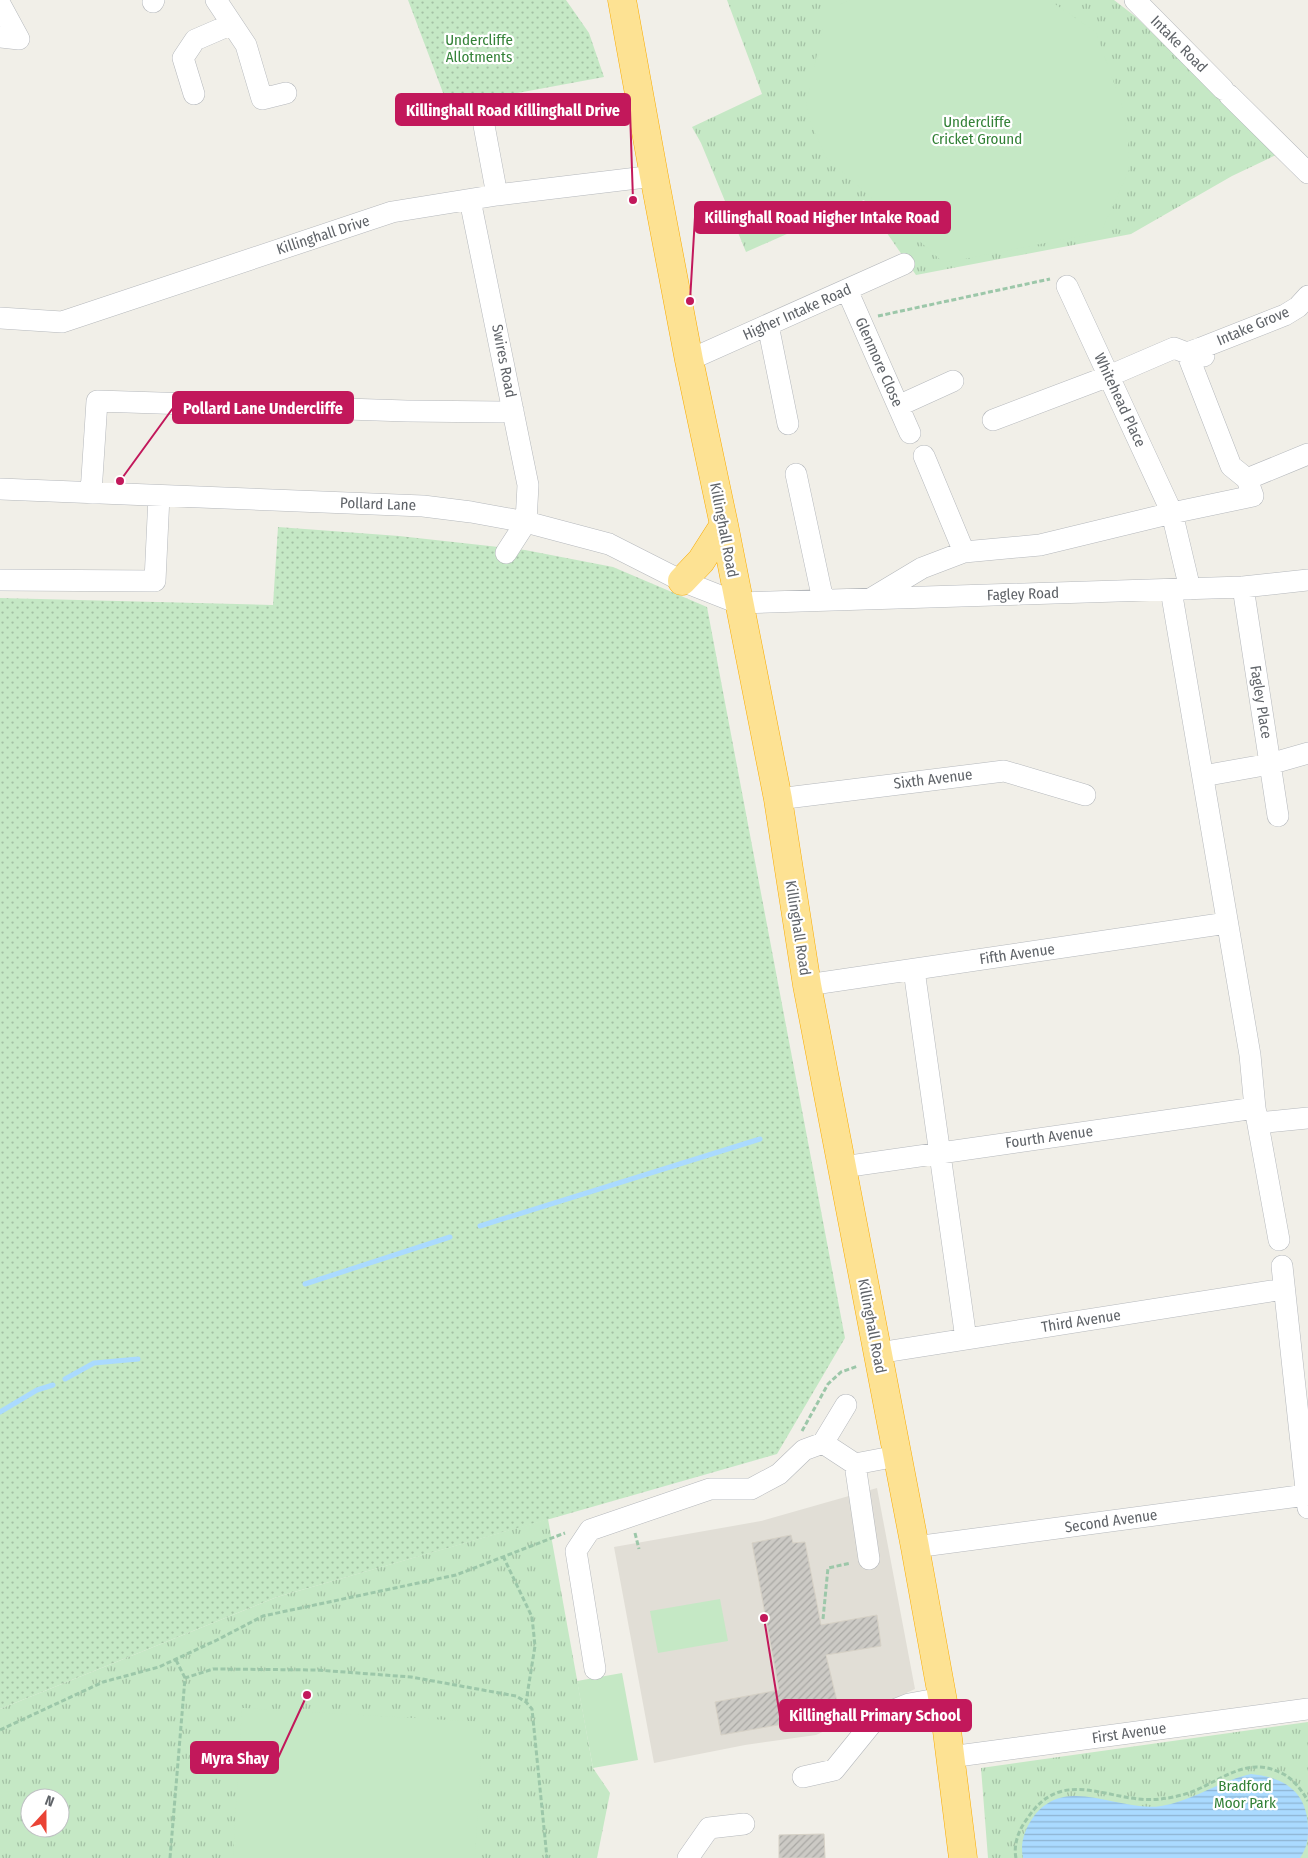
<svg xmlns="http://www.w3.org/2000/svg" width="1308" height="1858" font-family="'Fira Sans Condensed',sans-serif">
  <defs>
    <pattern id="grass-dots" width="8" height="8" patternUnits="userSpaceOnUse" patternTransform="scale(1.25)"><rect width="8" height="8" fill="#c5e8c5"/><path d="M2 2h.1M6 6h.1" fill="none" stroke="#a3c0a4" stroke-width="1.8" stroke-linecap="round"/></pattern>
    <pattern id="park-tufts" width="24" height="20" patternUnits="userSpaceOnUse" patternTransform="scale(1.25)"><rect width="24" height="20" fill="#c5e8c5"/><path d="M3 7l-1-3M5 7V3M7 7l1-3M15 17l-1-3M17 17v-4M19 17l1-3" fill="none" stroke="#a3c0a4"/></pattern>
    <pattern id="water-rules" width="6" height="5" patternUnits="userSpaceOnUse" patternTransform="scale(1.25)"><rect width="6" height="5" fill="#aadaff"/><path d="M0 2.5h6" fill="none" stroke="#8eb4d2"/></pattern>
    <pattern id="building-hatch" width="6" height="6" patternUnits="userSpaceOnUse" patternTransform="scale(1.25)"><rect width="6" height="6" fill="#cccac5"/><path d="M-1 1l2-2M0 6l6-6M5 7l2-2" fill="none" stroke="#a9a8a4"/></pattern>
  </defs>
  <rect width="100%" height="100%" fill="#f1efe8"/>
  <path fill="#e1ded6" d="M877 1488 915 1689 816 1735 745 1745 654 1763 614 1547 761 1521Z"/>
  <path fill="url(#grass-dots)" d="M408 0H566L589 33 604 77 448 106Z
    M278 527 399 536 525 550 613 567 707 607 845 1338 777 1454 277 1597 0 1709V598L273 605Z"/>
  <path fill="url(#park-tufts)" fill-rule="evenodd" d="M727 0H1114L1136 17 1276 155 1232 176 1131 234 916 275 864 200 746 252 701 143 692 127 762 94Z
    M548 1519 593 1768 610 1793 597 1858H0V1709L277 1597ZM30 1798H60V1828H30Z
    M1308 1722V1858H988L981 1768Z"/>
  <path fill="#c5e8c5" d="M850 0H1049L1096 32 1123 109 1128 140 1129 170 1101 232 944 263 826 157 811 124 806 104 825 18 838 5Z
    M720 1599 728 1641 658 1653 650 1611Z
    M622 1673 638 1760 593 1768 577 1681Z
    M242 1708 483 1722 475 1858H233Z"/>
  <path fill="url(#water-rules)" d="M1251 1774C1284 1777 1308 1792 1308 1829 1308 1840 1307 1848 1300 1858H1023C1020 1844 1024 1831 1032 1819 1064 1772 1119 1813 1161 1806 1193 1801 1219 1781 1251 1774Z"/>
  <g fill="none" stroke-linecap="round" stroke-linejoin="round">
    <path stroke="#aadaff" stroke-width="5" d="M480 1226 760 1139
      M305 1284 450 1237
      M65 1379 94 1363 138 1359
      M0 1412 37 1390 53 1385"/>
  </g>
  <path fill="url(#building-hatch)" stroke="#d6d1c6" d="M791 1535 793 1543 805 1542 821 1625 877 1615 881 1646 826 1655 840 1714 721 1735 715 1702 779 1690 752 1543Z
    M824 1834 825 1858H779V1835Z"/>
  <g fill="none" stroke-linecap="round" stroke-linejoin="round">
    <defs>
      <path id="minor" d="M216 0 246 45 262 99 286 93
        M1135 0 1223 89
        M153 2 154 0
        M0 4 19 39 0 37
        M194 94 183 58 195 40 232 24
        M1229 95 1308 173
        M480 104 497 195
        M470 200 528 485 526 522 506 553
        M1067 286 1172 513 1190 589
        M847 290 910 433
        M0 318 62 322 392 212 497 195 654 176
        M768 325 788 424
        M1187 353 1231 466 1247 479
        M1204 356 1201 348 1285 315 1298 307 1308 296
        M689 360 904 264
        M898 406 953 381
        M993 420 1109 376 1174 348 1187 353 1201 348
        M924 456 964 552
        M796 474 823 600
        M1247 479 1308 454
        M0 489 423 506 471 512 526 522 609 544 682 581 738 603 1243 587 1308 580
        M91 493 97 401 407 411 502 412 513 410
        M0 580 155 581 159 496
        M1243 587 1278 816
        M1171 590 1250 1055 1255 1108 1279 1240
        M872 598 922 568 964 552 1040 545 1172 513 1253 496 1247 479
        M1203 776 1270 764 1308 753
        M778 799 1004 771 1085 795
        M914 970 966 1339
        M807 985 1227 923
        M1258 1123 1308 1118
        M843 1167 1255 1108
        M1282 1266 1308 1508
        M878 1353 1284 1289
        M846 1405 823 1443 855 1464
        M915 1547 1306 1495
        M869 1559 855 1464 897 1456
        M595 1669 576 1551 590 1530 710 1489H751L779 1474 804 1450 823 1443
        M950 1757 1308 1709
        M803 1777 834 1770 877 1717 909 1704 942 1698
        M688 1858 709 1828 744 1824"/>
      <path id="highway" d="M622 0 654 176 689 360 724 525 778 799 807 985 915 1547 944 1707 963 1858
        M682 581 701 561 724 525"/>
    </defs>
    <use href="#minor" stroke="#b5b8bc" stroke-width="22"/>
    <use href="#highway" stroke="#f9ab00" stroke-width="29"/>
    <path stroke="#9cc7a9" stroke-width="3" stroke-dasharray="5 2.5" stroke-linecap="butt" d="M878 316 1050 279
      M802 1431 828 1384 841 1372 858 1366
      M635 1533 639 1549
      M503 1556 532 1617 535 1646 526 1702
      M823 1619 828 1568 851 1563
      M176 1660 185 1678
      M0 1730 103 1682 159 1667 217 1640 263 1616 456 1575 565 1533
      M170 1858 185 1678 213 1669 317 1670 411 1677 516 1696 526 1702 532 1709 547 1858
      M1016 1858C1013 1845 1019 1829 1027 1819 1063 1763 1111 1805 1160 1799 1171 1798 1184 1795 1194 1791 1223 1779 1247 1757 1279 1772 1292 1777 1301 1789 1308 1801"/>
    <use href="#minor" stroke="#fff" stroke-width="21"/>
    <use href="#highway" stroke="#fde293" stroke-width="28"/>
  </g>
  <g text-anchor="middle" stroke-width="4.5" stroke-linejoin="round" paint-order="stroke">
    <g font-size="15" fill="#348238" stroke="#fff">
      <text x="479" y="45">Undercliffe<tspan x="479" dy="17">Allotments</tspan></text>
      <text x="977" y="127">Undercliffe<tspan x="977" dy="17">Cricket Ground</tspan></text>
      <text x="1245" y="1791">Bradford<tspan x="1245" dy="17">Moor Park</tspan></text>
    </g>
    <g font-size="15" fill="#5f6368" stroke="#fff">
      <text transform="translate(1179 44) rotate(45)" y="5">Intake Road</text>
      <text transform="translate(323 235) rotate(-18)" y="5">Killinghall Drive</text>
      <text transform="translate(797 312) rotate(-24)" y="5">Higher Intake Road</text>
      <text transform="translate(1253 326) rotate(-23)" y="5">Intake Grove</text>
      <text transform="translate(504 361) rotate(79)" y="5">Swires Road</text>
      <text transform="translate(879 362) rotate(66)" y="5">Glenmore Close</text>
      <text transform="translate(1120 400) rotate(65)" y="5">Whitehead Place</text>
      <text transform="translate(378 504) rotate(2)" y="5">Pollard Lane</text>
      <text transform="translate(724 530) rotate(79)" y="5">Killinghall Road</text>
      <text transform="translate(1023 594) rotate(-2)" y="5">Fagley Road</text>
      <text transform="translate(1261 702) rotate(81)" y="5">Fagley Place</text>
      <text transform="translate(933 779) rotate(-7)" y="5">Sixth Avenue</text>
      <text transform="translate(798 928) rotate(81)" y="5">Killinghall Road</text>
      <text transform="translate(1017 954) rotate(-8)" y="5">Fifth Avenue</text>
      <text transform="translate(1049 1137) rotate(-8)" y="5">Fourth Avenue</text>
      <text transform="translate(1081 1321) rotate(-9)" y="5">Third Avenue</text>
      <text transform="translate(872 1326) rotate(79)" y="5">Killinghall Road</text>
      <text transform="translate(1111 1521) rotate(-8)" y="5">Second Avenue</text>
      <text transform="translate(1129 1733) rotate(-8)" y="5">First Avenue</text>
    </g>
  </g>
  <path fill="none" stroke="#c2185b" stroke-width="2" d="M633 200L630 110M690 301L695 217M120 481L173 408M764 1618L780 1716M307 1695L278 1758"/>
  <g fill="#c2185b" stroke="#fff" stroke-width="2">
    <circle cx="633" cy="200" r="5"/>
    <circle cx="690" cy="301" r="5"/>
    <circle cx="120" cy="481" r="5"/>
    <circle cx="764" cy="1618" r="5"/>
    <circle cx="307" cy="1695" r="5"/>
  </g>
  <g fill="#c2185b" stroke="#c2185b" stroke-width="2">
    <rect x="396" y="94" width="234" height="31" rx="5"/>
    <rect x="695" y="202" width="255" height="31" rx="5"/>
    <rect x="173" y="392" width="180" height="31" rx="5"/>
    <rect x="780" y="1700" width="191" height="31" rx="5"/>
    <rect x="191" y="1742" width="87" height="31" rx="5"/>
  </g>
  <g font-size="16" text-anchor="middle" font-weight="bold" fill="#fff">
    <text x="513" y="116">Killinghall Road Killinghall Drive</text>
    <text x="822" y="223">Killinghall Road Higher Intake Road</text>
    <text x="263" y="414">Pollard Lane Undercliffe</text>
    <text x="875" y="1721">Killinghall Primary School</text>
    <text x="235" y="1764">Myra Shay</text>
  </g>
  <g transform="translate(45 1813) rotate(21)"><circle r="24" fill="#ffffff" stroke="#bfc1c3"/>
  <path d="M0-4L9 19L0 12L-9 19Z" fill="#ea4335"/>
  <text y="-8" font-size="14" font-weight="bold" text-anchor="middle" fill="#5f6368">N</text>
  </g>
</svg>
